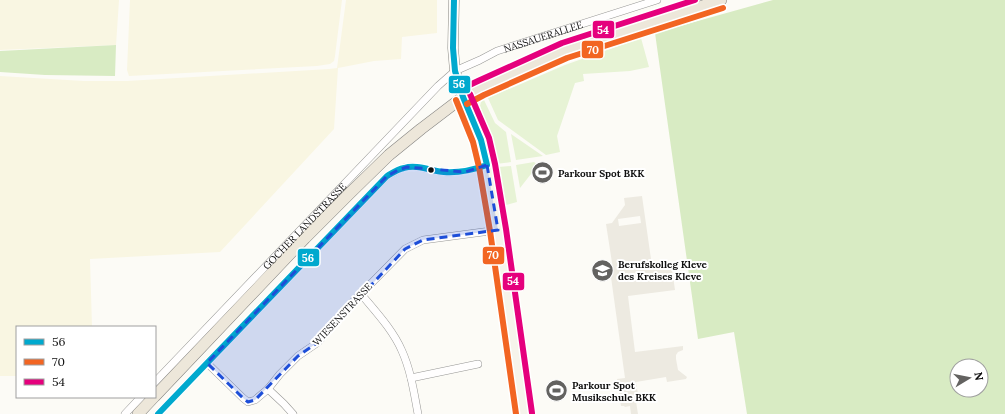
<svg xmlns="http://www.w3.org/2000/svg" width="1005" height="414" font-family="Lora,serif">
  <rect width="100%" height="100%" fill="#fcfbf6"/>
  <path fill="#f9f6e2" d="M0 0H119L116 45 0 50Z
    M130 0H342L335 56 334 61 330 64 317 66 129 76 127 70Z
    M346 0H437V33L402 37 401 59 374 61 338 68 334 129 220 252 90 259 92 327H17V376H0V76L84 81H127L329 69 337 68Z"/>
  <path fill="#e7f3d5" d="M641 38 649 67 630 71 583 74 584 81 575 83 557 136 560 152 546 155 498 120 488 98 565 65Z
    M484 100 495 123 506 132 511 162 496 164 487 126 480 106 481 102Z
    M511 134 543 156 516 160Z
    M534 162 538 165 520 188 516 165Z
    M511 166 517 202 506 205 504 196 501 189 498 167Z"/>
  <path fill="#d8ebc3" fill-rule="evenodd" d="M773 0H1005V414H747L734 332 698 339 655 33ZM957 366H981V390H957Z
    M116 45 115 76 45 75 0 72V51Z"/>
  <path fill="#edeae1" fill-rule="evenodd" d="M642 196 652 266 671 263 675 290 628 296 635 352 683 346V350L678 352 676 355V359L678 370 687 377 686 379 667 382 666 377 636 382 638 394 635 395 638 414H631L630 406 625 407 624 406H621L617 379 625 378 610 270 613 269 606 224 612 223 625 205 624 198ZM640 216 641 223 619 226 618 219Z"/>
  <g fill="none" stroke-linecap="round" stroke-linejoin="round">
    <defs>
      <g id="street">
        <path d="M361 294C376 312 393 330 402 351 411 371 414 393 418 414"/>
        <path d="M207 363 243 398 248 402 255 400 268 389 280 374 298 356 317 343 328 331 343 312 405 249 423 240 498 230"/>
        <path d="M411 378 478 364"/>
        <path id="s1" d="M155 382 438 86 455 71 480 60 497 51 657 0"/>
        <path d="M268 389 284 404 293 414"/>
        <path d="M125 414 141 397"/>
        <path d="M158 414 387 176C393 173 400 168 407 167 419 165 432 171 444 172 459 173 473 170 487 165"/>
      </g>
      <path id="secondary" d="M454 0 453 48 455 71 463 97 481 140 487 165 498 230 524 414"/>
      <path id="primary" d="M155 396 305 238 349 194 389 155 421 129 463 97 481 88 564 51 721 0
        M138 414 154 397"/>
    </defs>
    <use href="#street" stroke="#969694" stroke-width="8"/>
    <use href="#secondary" stroke="#8d8c8a" stroke-width="11"/>
    <use href="#primary" stroke="#848381" stroke-width="12"/>
    <use href="#street" stroke="#fffefe" stroke-width="7"/>
    <use href="#secondary" stroke="#f6f4eb" stroke-width="10"/>
    <use href="#primary" stroke="#ede7da" stroke-width="11"/>
    <defs>
      <path id="bus-1" d="M454 0 453 48 455 71 463 97 481 140 487 165
        M158 414 387 176C392 173 398 169 404 168 417 164 431 171 444 172 459 173 473 170 487 165"/>
      <path id="bus-2" d="M456 100 473 142 479 167 490 231 516 414
        M467 104 484 95 567 58 723 8"/>
      <path id="bus-3" d="M459 90 478 81 562 43 695 0
        M470 94 489 138 495 164 506 229 532 413"/>
    </defs>
    <use href="#bus-1" stroke="#fff" stroke-width="9"/>
    <use href="#bus-2" stroke="#fff" stroke-width="9"/>
    <use href="#bus-3" stroke="#fff" stroke-width="9"/>
    <use href="#bus-1" stroke="#00a9ce" stroke-width="6"/>
    <use href="#bus-2" stroke="#f26522" stroke-width="6"/>
    <use href="#bus-3" stroke="#e5007d" stroke-width="6"/>
  </g>
  <path fill="#1d4ed8" fill-opacity="0.2" stroke="#1d4ed8" stroke-width="3" stroke-dasharray="8 5" stroke-linejoin="round" d="M487 165 498 230 423 240 405 249 317 343 298 356 255 400 248 402 243 398 207 363 387 176 398 170 407 167 465 172Z"/>
  <defs>
    <symbol id="stadium-disc" viewBox="-11 -11 22 22"><circle r="9.5" fill="#636260" stroke="#fff"/><path d="M0-5a6.5 5 0 1 0 0 10a6.5 5 0 1 0 0-10ZM-3.5-1.8h7v3.6h-7Z" fill="#fff"/></symbol>
    <symbol id="school-disc" viewBox="-11 -11 22 22"><circle r="9.5" fill="#636260" stroke="#fff"/><path d="M0-5L7-2L0 1L-7-2ZM-4 1L0 2.5L4 1V4Q0 6-4 4Z" fill="#fff"/></symbol>
  </defs>
  <g fill-rule="evenodd">
    <use href="#stadium-disc" x="530" y="160" width="25" height="25"/>
    <use href="#school-disc" x="590" y="258" width="25" height="25"/>
    <use href="#stadium-disc" x="544" y="378" width="25" height="25"/>
  </g>
  <circle fill="#101010" stroke="#fff" stroke-width="1.5" cx="431" cy="170" r="3.5"/>
  <g text-anchor="middle" stroke-width="4" stroke-linejoin="round" paint-order="stroke">
    <g font-size="10" fill="#101010" stroke="#fff">
      <text dy="4" stroke="none"><textPath href="#s1" startOffset="527">NASSAUERALLEE</textPath></text>
      <text dy="4" stroke="none"><textPath href="#s1" startOffset="216">GOCHER LANDSTRASSE</textPath></text>
      <text transform="translate(342 314) rotate(-47)" y="4">WIESENSTRASSE</text>
    </g>
    <g font-size="10" font-weight="bold" fill="#101010" stroke="#fff" text-anchor="start">
      <text x="558" y="177">Parkour Spot BKK</text>
      <text x="618" y="268">Berufskolleg Kleve<tspan x="618" dy="12">des Kreises Kleve</tspan></text>
      <text x="572" y="389">Parkour Spot<tspan x="572" dy="12">Musikschule BKK</tspan></text>
    </g>
  </g>
  <g stroke="#fff" stroke-width="1.5">
    <rect x="592" y="20" width="23" height="19" rx="4" fill="#e5007d"/>
    <rect x="581" y="40" width="23" height="19" rx="4" fill="#f26522"/>
    <rect x="448" y="75" width="23" height="19" rx="4" fill="#00a9ce"/>
    <rect x="482" y="246" width="23" height="19" rx="4" fill="#f26522"/>
    <rect x="297" y="248" width="23" height="19" rx="4" fill="#00a9ce"/>
    <rect x="502" y="272" width="23" height="19" rx="4" fill="#e5007d"/>
  </g>
  <g font-size="11" text-anchor="middle" font-weight="bold" fill="#fff">
    <text x="603" y="34">54</text>
    <text x="593" y="54">70</text>
    <text x="459" y="88">56</text>
    <text x="493" y="259">70</text>
    <text x="308" y="262">56</text>
    <text x="513" y="285">54</text>
  </g>
  <rect x="16" y="326" width="140" height="72" fill="#ffffff" stroke="#9f9f9f"/>
  <rect x="24" y="339" width="20" height="6" fill="#00a9ce" stroke="#9f9f9f"/>
  <text x="52" y="346" font-size="12" fill="#101010">56</text>
  <rect x="24" y="359" width="20" height="6" fill="#f26522" stroke="#9f9f9f"/>
  <text x="52" y="366" font-size="12" fill="#101010">70</text>
  <rect x="24" y="379" width="20" height="6" fill="#e5007d" stroke="#9f9f9f"/>
  <text x="52" y="386" font-size="12" fill="#101010">54</text>
  <g transform="translate(969 378) rotate(80)"><circle r="19" fill="#ffffff" stroke="#9f9f9f"/>
  <path d="M0-3L7 15L0 10L-7 15Z" fill="#636260"/>
  <text y="-6" font-size="11" font-weight="bold" text-anchor="middle" fill="#101010">N</text>
  </g>
</svg>
